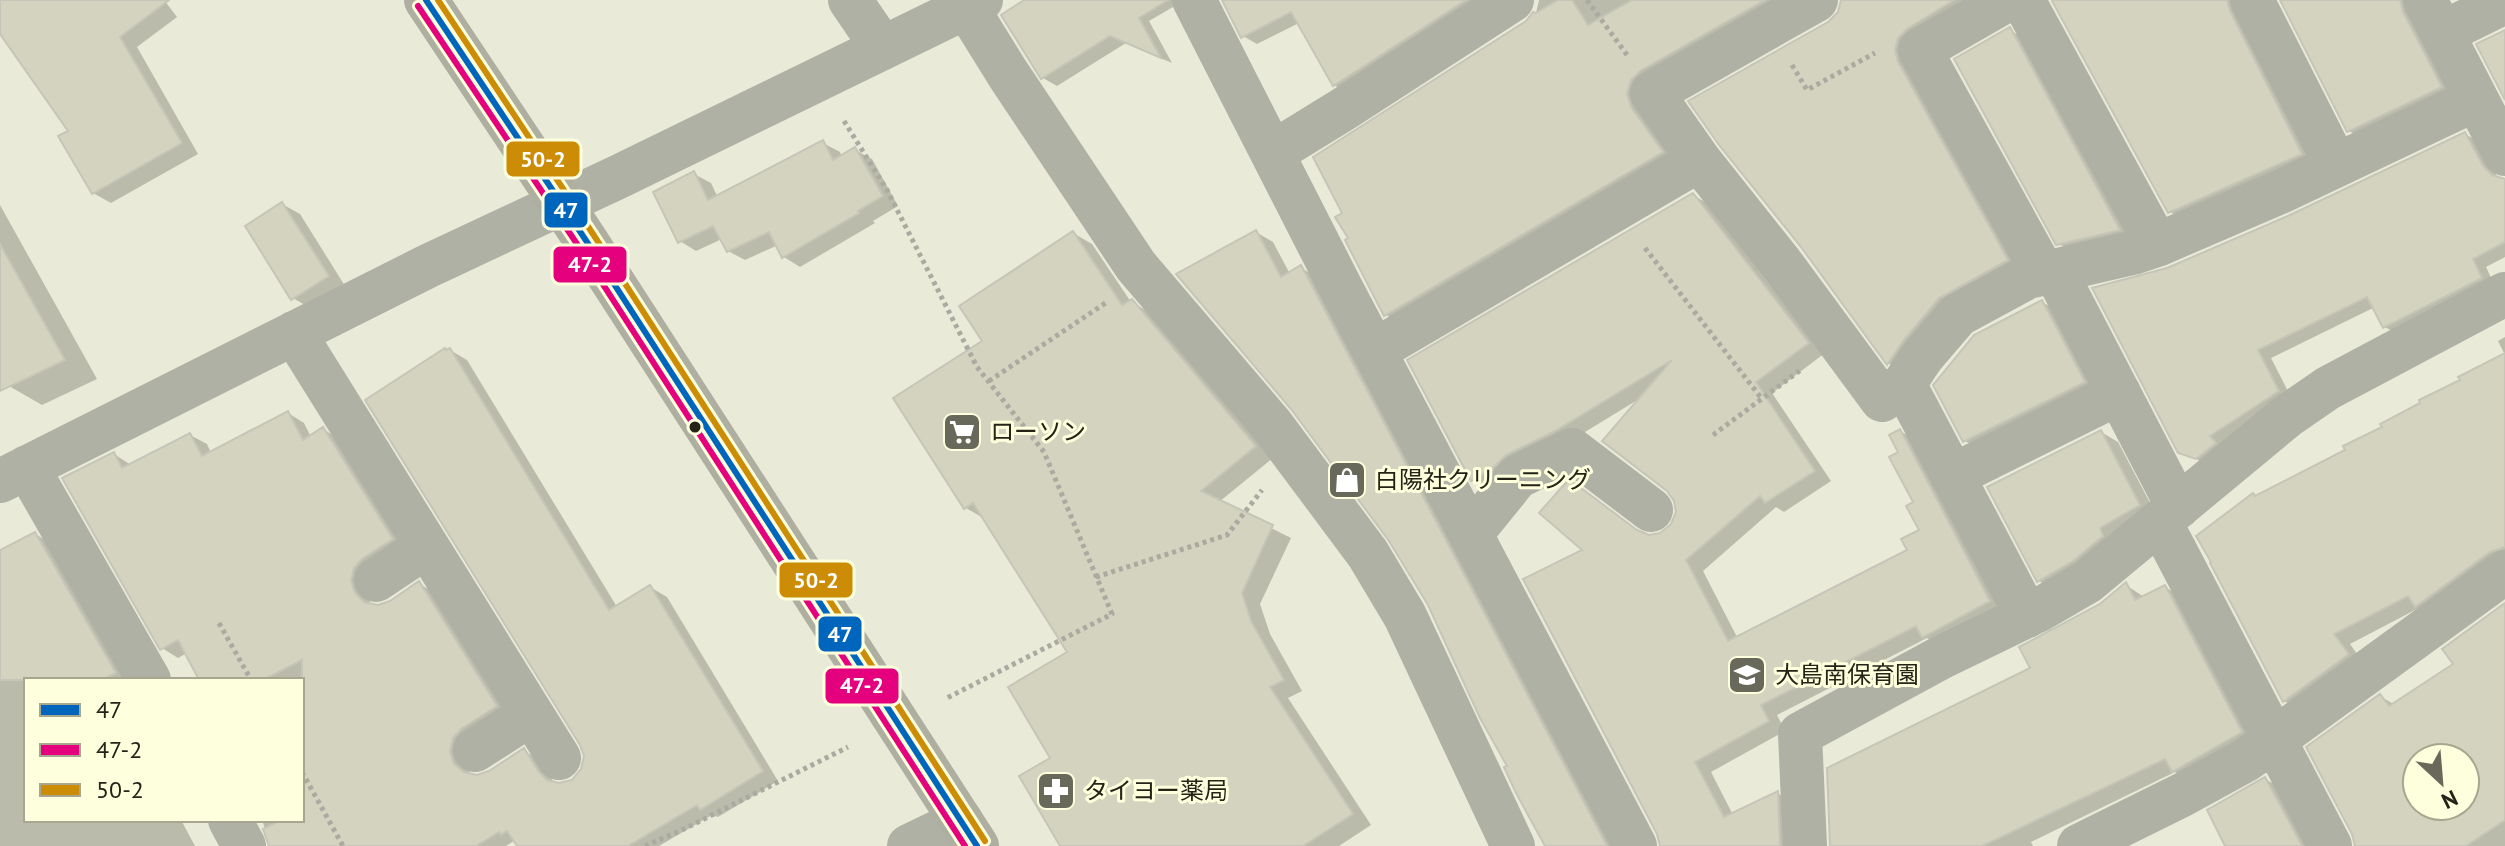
<svg xmlns="http://www.w3.org/2000/svg" width="2505" height="846" font-family="'PT Sans','Noto Sans JP',sans-serif">
  <rect width="100%" height="100%" fill="#eaead8"/>
  <path fill="#0003" fill-rule="evenodd" d="M0 0H164L177 17 137 47 198 154 111 203 93 193 71 131 0 30Z
    M1030 0H1185L1149 21 1172 63 1126 43 1057 86 1043 78Z
    M1224 0H1491L1348 93 1334 85 1299 23 1257 44 1243 36Z
    M1539 0H1792L1653 79 1676 160 1399 323 1386 315 1527 22 1536 13Z
    M1843 0H1984L1922 36 2020 268 1902 371 1888 363 1830 23 1840 13Z
    M2054 0H2243L2315 162 2184 220 2170 212Z
    M2282 0H2416L2455 95 2363 139 2349 131Z
    M2010 30 2020 36 2129 236 2069 250 2058 243Z
    M2465 134 2479 142 2497 176 2501 180H2505V257L2486 267 2495 286 2399 335 2385 327 2375 307 2271 358 2292 399 2211 466 2179 451 2168 270 2291 217Z
    M823 143 840 152 842 157 855 150 872 159 898 206 873 221 875 223 800 267 784 257 778 245 745 260 728 251 722 239 696 251 680 241 694 174 711 183 718 198Z
    M1693 195 1710 205 1825 353 1772 393 1831 481 1784 512 1776 507 1703 571 1738 639 1910 551 1922 531 1916 503 1901 452 1900 431 1917 441 2006 610 1941 646 1927 638 1777 715 1785 731 1711 772 1733 815 1777 793 1794 803 1796 846H1662L1570 482 1587 492 1644 535H1661L1673 526 1678 513 1676 500 1639 399 1490 490 1472 480Z
    M282 204 300 214 345 286 310 308 293 298Z
    M0 205 97 379 42 405 9 386 0 370Z
    M1256 232 1273 242 1290 274 1301 268 1319 278 1617 846H1547Z
    M1073 233 1092 244 1131 302 1151 313 1274 457 1219 502 1291 538 1260 604 1270 634 1302 691 1288 698 1371 825 1339 846H1077L1053 759 1070 653 985 519 966 508 985 341Z
    M2042 302 2053 308 2094 388 1976 447 1965 441Z
    M2505 337V355L2498 341Z
    M450 350 467 360 617 607 650 587 667 597 778 781 718 817 712 815 659 846H519L515 840 506 846H271L262 820H302V680H201L187 653 178 658 162 648 114 454 131 465 190 435 207 444 211 453 288 413 304 423 311 437 323 429 339 439 408 548 367 591 371 605 379 607 391 603 419 584 436 593 512 716 466 762 471 776 477 777 489 773 524 751 540 760 555 784 573 781 582 771 586 758Z
    M2505 355V563L2350 644 2365 665 2302 711 2284 701 2257 497 2347 451Z
    M2101 432 2118 442 2157 516 2056 591 2039 581Z
    M35 534 52 544 130 680H26V820H181L195 846H0V553Z
    M2126 585 2144 597 2165 587 2182 597 2258 742 2190 781 2175 772 2031 842 2033 846H1832Z
    M2505 605V846H2357L2380 696 2395 705 2455 665ZM2417 758H2465V806H2417Z
    M2265 779 2283 789 2313 846H2225Z"/>
  <path fill="#d3d3bf" stroke="#c6c6b8" stroke-width="2" fill-rule="evenodd" d="M0 0H169L120 37 182 143 92 194 58 136 68 131 0 34Z
    M1024 0H1168L1139 18 1161 58 1110 36 1041 79 1001 15Z
    M1222 0H1466L1333 86 1291 12 1241 38Z
    M1558 0H1572L1588 25 1632 0H1765L1640 71 1631 80 1627 94 1631 107 1663 152 1384 316 1345 240 1348 238 1335 217 1342 213 1313 157 1526 21 1533 12 1536 13Z
    M1841 0H1954L1907 29 1898 38 1895 50 1898 62 2008 260 1939 298 1903 341 1887 365 1801 247 1719 145 1688 101 1828 22 1838 12Z
    M2054 0H2227L2230 11 2302 154 2168 213 2052 1Z
    M2280 0H2400L2403 12 2442 87 2347 132Z
    M2010 27 2120 230 2056 245 1954 59Z
    M2505 30V100L2476 44Z
    M2465 132 2483 166 2492 175 2505 179V242L2473 259 2482 278 2383 328 2367 297 2258 350 2279 391 2210 436 2216 443 2196 459 2178 453 2092 288 2167 268 2290 215Z
    M823 140 833 160 855 147 883 196 858 211 859 213 782 258 769 232 727 252 713 226 678 243 653 192 694 171 708 200Z
    M1693 193 1809 343 1756 382 1815 471 1765 503 1760 496 1686 560 1728 641 1907 550 1901 539 1919 530 1906 506 1913 502 1889 457 1898 452 1889 435 1900 429 1990 601 1922 638 1916 626 1761 705 1769 721 1695 762 1724 817 1778 791 1780 846H1660L1657 834 1523 579 1582 550 1539 513 1569 479 1637 530 1649 535 1660 533 1671 524 1676 512 1674 501 1667 491 1602 441 1672 360 1555 431 1506 455 1492 469 1471 481 1407 360Z
    M282 202 329 276 291 300 245 226Z
    M1256 230 1281 277 1301 265 1607 846H1545L1516 793 1504 767 1507 766 1480 718 1428 605 1389 541 1291 409 1176 274Z
    M1073 231 1122 305 1132 299 1256 446 1201 491 1273 525 1242 593 1251 621 1284 680 1270 687 1353 814 1303 846H1060L1019 776 1050 758 1008 687 1067 652 973 503 964 509 893 398 982 341 959 306Z
    M0 244 65 360 0 391Z
    M2042 300 2085 382 1963 442 1933 385 1974 335Z
    M445 348 446 350 450 348 609 610 650 585 763 771 700 810 697 805 628 846H517L507 831 501 835 499 832 476 846H269L263 829 281 820H302V660L263 680H199L178 640 160 650 62 478 114 452 122 468 190 433 202 456 288 411 303 440 323 427 393 539 362 559 354 568 351 581 355 593 364 602 378 605 390 601 419 581 497 706 461 729 453 738 450 752 454 764 464 772 477 775 489 771 524 748 538 771 547 780 559 783 572 780 581 769 584 756 580 745 365 400Z
    M2505 353V547L2490 552 2415 607 2408 596 2334 634 2349 654 2283 702 2210 563 2211 562 2196 536 2253 493 2255 496 2345 450 2343 446 2382 427 2380 424 2420 403 2419 400 2460 380 2458 377Z
    M2101 430 2140 505 2100 528 2103 536 2073 561 2037 582 1987 487Z
    M35 532 116 673 102 680H0V550Z
    M2126 582 2135 600 2165 585 2242 732 2172 772 2165 759 1982 846H1830L1827 768 2030 668 2019 647 2100 604Z
    M2505 603V820L2466 846H2355L2352 834 2306 747 2380 694 2389 706 2453 664 2442 649ZM2417 758H2465V806H2417Z
    M2265 777 2302 846H2225L2207 810Z"/>
  <g fill="none" stroke-linecap="round" stroke-linejoin="round">
    <path stroke="#aaaaa0" stroke-width="5" stroke-dasharray="4 4" stroke-linecap="butt" d="M1587 0 1627 55
      M1792 65 1807 90 1875 53
      M844 121 887 190 977 367 1044 452 1112 614 947 698
      M1645 248 1762 399
      M989 381 1107 302
      M1713 435 1802 369
      M1096 577 1227 535 1262 490
      M219 623 251 680
      M302 772 343 846
      M645 846 684 829 848 747"/>
    <path stroke="#b0b1a5" stroke-width="44" d="M850 0 882 47
      M962 0 1008 74 1136 266 1271 424 1368 554 1405 616 1513 846
      M1194 0 1341 288 1635 846
      M2007 0 1920 50 2044 274
      M2023 0 2157 245
      M2252 0 2336 165
      M2425 0 2505 154
      M2442 33 2505 2
      M1272 153 1342 110 1512 0
      M1699 160 1652 93 1816 0
      M2055 271 2178 507
      M294 333 559 758
      M1374 351 1699 160 1781 263 1882 400 1904 384 1922 357 1958 315 2028 277 2136 252 2157 245 2280 192 2476 99
      M1904 384 2027 616
      M27 467 149 680
      M1952 476 2119 393
      M0 481 428 266 618 177 981 0
      M2160 522 2330 846
      M1471 534 1517 477 1572 450 1651 510
      M376 580 427 546
      M475 750 531 714
      M230 820 244 846
      M909 846 961 821
      M1805 846 1800 734 1942 657 2039 610 2087 582 2286 417 2328 388 2505 294
      M2079 846 2182 795 2246 760 2505 572"/>
    <path stroke="#aeafa1" stroke-width="44" d="M426 0 585 239 977 846"/>
    <defs>
      <path id="bus-1" d="M426 0 585 239 977 846"/>
      <path id="bus-2" d="M418 6 577 244 965 846"/>
      <path id="bus-3" d="M438 0 593 234 985 841"/>
    </defs>
    <use href="#bus-1" stroke="#feffdd" stroke-width="12"/>
    <use href="#bus-2" stroke="#feffdd" stroke-width="12"/>
    <use href="#bus-3" stroke="#feffdd" stroke-width="12"/>
    <use href="#bus-1" stroke="#0065bd" stroke-width="6"/>
    <use href="#bus-2" stroke="#e5007d" stroke-width="6"/>
    <use href="#bus-3" stroke="#cd8c05" stroke-width="6"/>
  </g>
  <defs>
    <symbol id="supermarket-square" viewBox="-11 -11 22 22"><rect x="-9" y="-9" width="18" height="18" rx="4" fill="#69695b" stroke="#feffdd"/><path d="M-6-5.5h2.5l.6 2H6L4.5 2H-2.5L-4.4-4H-6ZM-1.5 3.2a1.3 1.3 0 1 0 .1 0ZM3 3.2a1.3 1.3 0 1 0 .1 0Z" fill="#fff"/></symbol>
    <symbol id="shop-square" viewBox="-11 -11 22 22"><rect x="-9" y="-9" width="18" height="18" rx="4" fill="#69695b" stroke="#feffdd"/><path d="M-5-2.5h2.3a2.7 3.5 0 0 1 5.4 0H5L5.5 6h-11ZM-1.5-2.5h3a1.5 2.3 0 0 0-3 0Z" fill="#fff"/></symbol>
    <symbol id="school-square" viewBox="-11 -11 22 22"><rect x="-9" y="-9" width="18" height="18" rx="4" fill="#69695b" stroke="#feffdd"/><path d="M0-5L7-2L0 1L-7-2ZM-4 1L0 2.5L4 1V4Q0 6-4 4Z" fill="#fff"/></symbol>
    <symbol id="pharmacy-square" viewBox="-11 -11 22 22"><rect x="-9" y="-9" width="18" height="18" rx="4" fill="#69695b" stroke="#feffdd"/><path d="M-2-6h4v4h4v4h-4v4h-4v-4h-4v-4h4Z" fill="#fff"/></symbol>
  </defs>
  <g fill-rule="evenodd">
    <use href="#supermarket-square" x="940" y="410" width="44" height="44"/>
    <use href="#shop-square" x="1325" y="458" width="44" height="44"/>
    <use href="#school-square" x="1725" y="653" width="44" height="44"/>
    <use href="#pharmacy-square" x="1034" y="769" width="44" height="44"/>
  </g>
  <circle fill="#232317" stroke="#feffdd" stroke-width="3" cx="695" cy="427" r="7"/>
  <g text-anchor="middle" stroke-width="6" stroke-linejoin="round" paint-order="stroke">
    <g font-size="24" fill="#232317" stroke="#feffdd" text-anchor="start">
      <text x="990" y="440">ローソン</text>
      <text x="1375" y="488">白陽社クリーニング</text>
      <text x="1775" y="683">大島南保育園</text>
      <text x="1084" y="799">タイヨー薬局</text>
    </g>
  </g>
  <g stroke="#feffdd" stroke-width="3">
    <rect x="505" y="140" width="76" height="38" rx="8" fill="#cd8c05"/>
    <rect x="543" y="191" width="46" height="38" rx="8" fill="#0065bd"/>
    <rect x="552" y="245" width="76" height="39" rx="8" fill="#e5007d"/>
    <rect x="778" y="561" width="76" height="38" rx="8" fill="#cd8c05"/>
    <rect x="817" y="615" width="46" height="38" rx="8" fill="#0065bd"/>
    <rect x="824" y="667" width="76" height="38" rx="8" fill="#e5007d"/>
  </g>
  <g font-size="22" text-anchor="middle" font-weight="bold" fill="#fff">
    <text x="543" y="167">50-2</text>
    <text x="566" y="218">47</text>
    <text x="590" y="272">47-2</text>
    <text x="816" y="588">50-2</text>
    <text x="840" y="642">47</text>
    <text x="862" y="693">47-2</text>
  </g>
  <rect x="24" y="678" width="280" height="144" fill="#feffdd" stroke="#a6a78e" stroke-width="2"/>
  <rect x="40" y="704" width="40" height="12" fill="#0065bd" stroke="#a6a78e" stroke-width="2"/>
  <text x="96" y="718" font-size="24" fill="#232317">47</text>
  <rect x="40" y="744" width="40" height="12" fill="#e5007d" stroke="#a6a78e" stroke-width="2"/>
  <text x="96" y="758" font-size="24" fill="#232317">47-2</text>
  <rect x="40" y="784" width="40" height="12" fill="#cd8c05" stroke="#a6a78e" stroke-width="2"/>
  <text x="96" y="798" font-size="24" fill="#232317">50-2</text>
  <g transform="translate(2441 782) rotate(154)"><circle r="38" fill="#feffdd" stroke="#a6a78e" stroke-width="2"/>
  <path d="M0-6L14 30L0 20L-14 30Z" fill="#69695b"/>
  <text y="-12" font-size="22" font-weight="bold" text-anchor="middle" fill="#232317">N</text>
  </g>
</svg>
